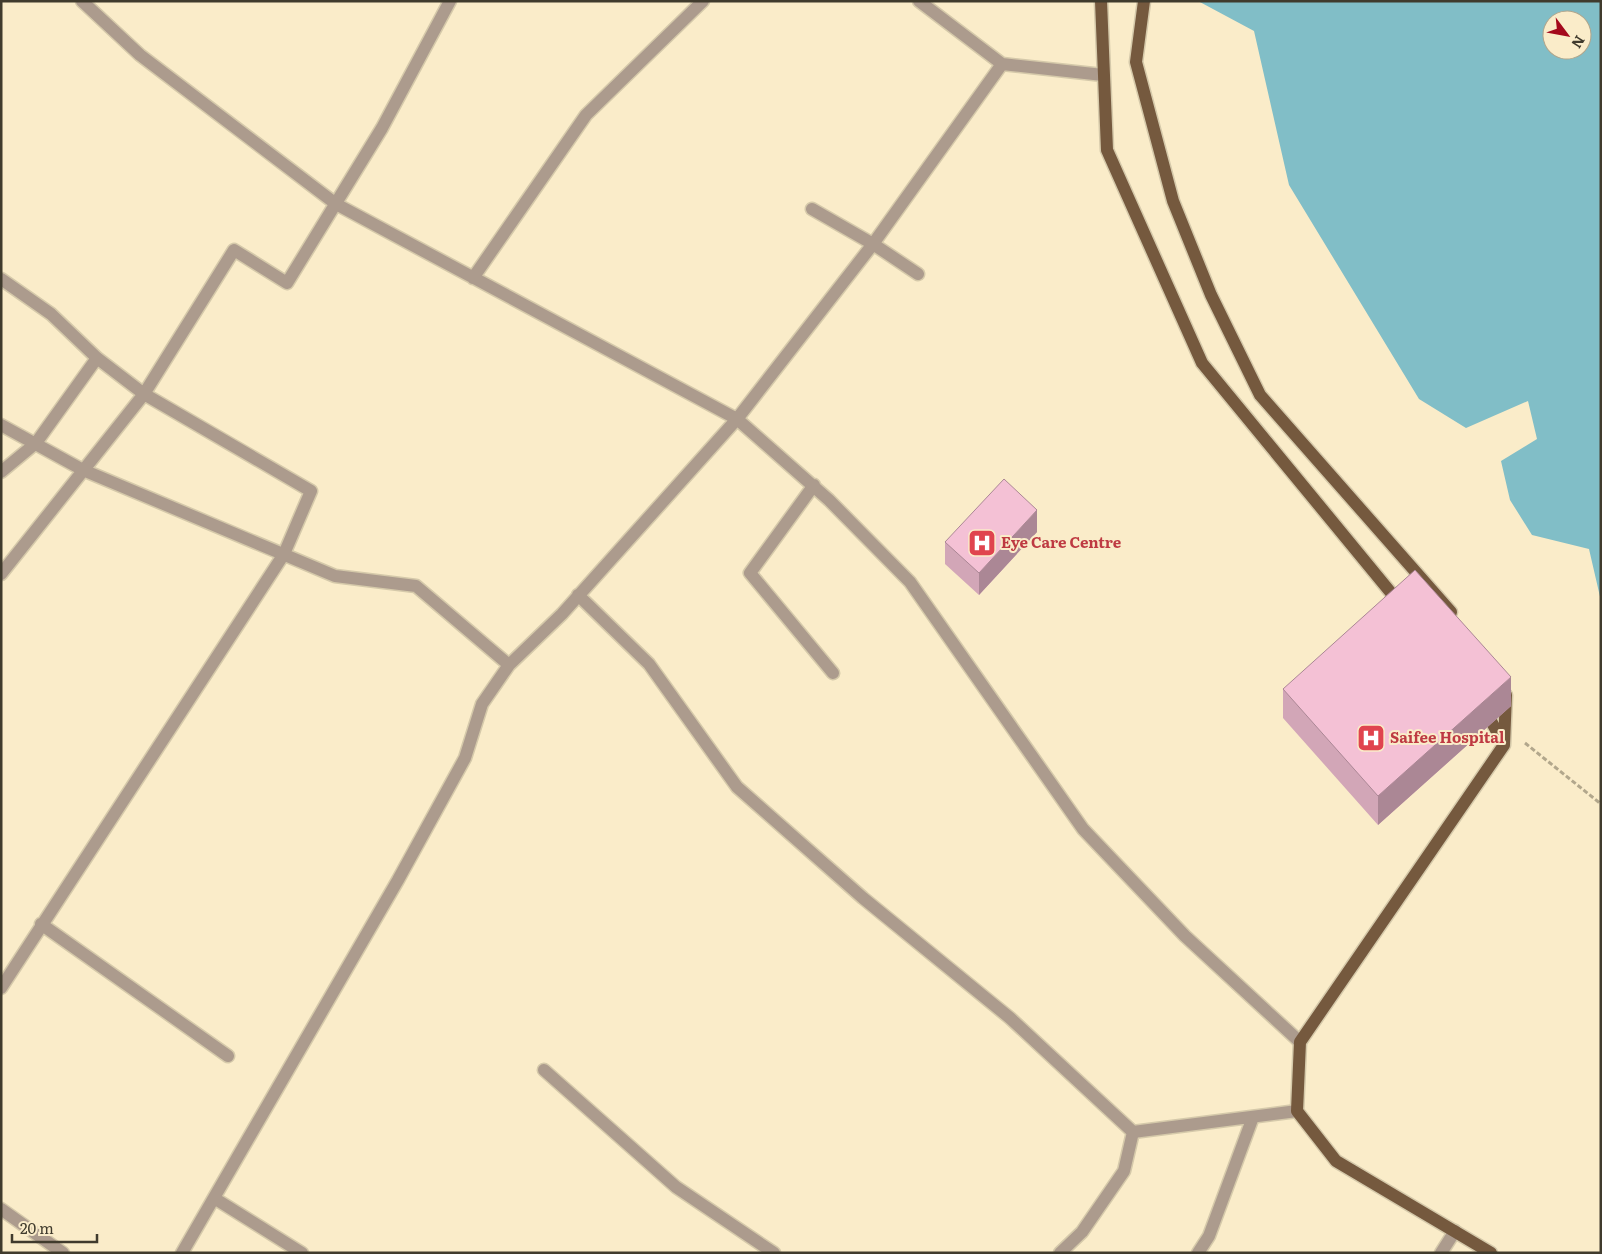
<svg xmlns="http://www.w3.org/2000/svg" width="1602" height="1254" font-family="Literata,serif">
  <rect width="100%" height="100%" fill="#faecc9"/>
  <path fill="#81bec7" fill-rule="evenodd" d="M1198 1H1601V601L1589 549 1532 535 1510 500 1501 461 1537 439 1528 401 1466 428 1419 399 1289 185 1254 31ZM1552 20H1582V50H1552Z"/>
  <g fill="none" stroke-linecap="round" stroke-linejoin="round">
    <defs>
      <path id="minor" d="M82 1 140 55 336 204 737 419 829 500 910 582 1083 829 1185 936 1300 1042
        M919 1 1002 64 1103 75
        M812 209 873 244 918 274
        M473 278 586 115 703 1
        M1 279 51 314 97 358 144 394 311 491 284 554 1 988
        M1 425 83 470 335 576 416 586 509 665
        M1 472 36 443 97 358
        M814 485 750 573 833 673
        M1 574 144 394 234 250 287 283 382 128 450 1
        M578 595 649 664 737 787 863 898 1010 1018 1133 1132 1297 1111
        M41 924 228 1056
        M544 1070 676 1187 774 1253
        M214 1198 302 1253
        M1 1209 63 1253
        M182 1253 398 880 465 758 482 704 509 665 562 614 737 419 873 244 1002 64
        M1060 1253 1082 1232 1124 1171 1133 1132
        M1198 1253 1209 1236 1253 1117
        M1441 1253 1455 1231"/>
      <path id="major" d="M1101 1 1107 150 1202 363 1401 605
        M1144 1 1136 62 1173 201 1211 295 1260 395 1451 612
        M1484 708 1503 743
        M1491 1253 1336 1161 1297 1111 1300 1042 1504 745 1506 695"/>
    </defs>
    <use href="#minor" stroke="#d5c9aa" stroke-width="15"/>
    <use href="#major" stroke="#d5c9aa" stroke-width="15"/>
    <path stroke="#b2a78c" stroke-width="3" stroke-dasharray="5 2.5" stroke-linecap="butt" d="M1525 743 1601 804"/>
    <use href="#minor" stroke="#ac9b8d" stroke-width="12"/>
    <use href="#major" stroke="#75593e" stroke-width="12"/>
  </g>
  <path fill="#d2a6b7" d="M1037 532 979 595 945 564V542Z
    M1283 689 1511 706 1378 825 1283 718Z"/>
  <path fill="#ab8795" d="M1037 510V532L979 595V573Z
    M1511 677V706L1378 825V796Z"/>
  <path fill="#f4c1d5" stroke="#ab8795" d="M1004 479 1037 510 979 573 945 542Z
    M1415 570 1511 677 1378 796 1283 689Z"/>
  <defs>
    <symbol id="hospital-square" viewBox="-11 -11 22 22"><rect x="-9" y="-9" width="18" height="18" rx="4" fill="#e0444e" stroke="#faecc9"/><path d="M-5-5h3v3.5h4V-5h3V5h-3V1.5h-4V5h-3Z" fill="#fff"/></symbol>
  </defs>
  <g fill-rule="evenodd">
    <use href="#hospital-square" x="966" y="527" width="32" height="32"/>
    <use href="#hospital-square" x="1355" y="722" width="32" height="32"/>
  </g>
  <g text-anchor="middle" stroke-width="4" stroke-linejoin="round" paint-order="stroke">
    <g font-size="15" font-weight="bold" fill="#be3a42" stroke="#faecc9" text-anchor="start">
      <text x="1001" y="548">Eye Care Centre</text>
      <text x="1390" y="743">Saifee Hospital</text>
    </g>
  </g>
  <rect width="1602" height="1254" fill="none" stroke="#403b2d" stroke-width="5"/>
  <g transform="translate(1567 35) rotate(122)"><circle r="24" fill="#faecc9" stroke="#b0a58b"/>
  <path d="M0-4L9 19L0 12L-9 19Z" fill="#a4091c"/>
  <text y="-8" font-size="14" font-weight="bold" text-anchor="middle" fill="#403b2d">N</text>
  </g>
  <path d="M12 1234v8h85v-8" fill="none" stroke="#403b2d" stroke-width="2.5"/>
  <text x="20" y="1234" font-size="15" fill="#403b2d" stroke="#faecc9" stroke-width="4" paint-order="stroke">20 m</text>
</svg>
